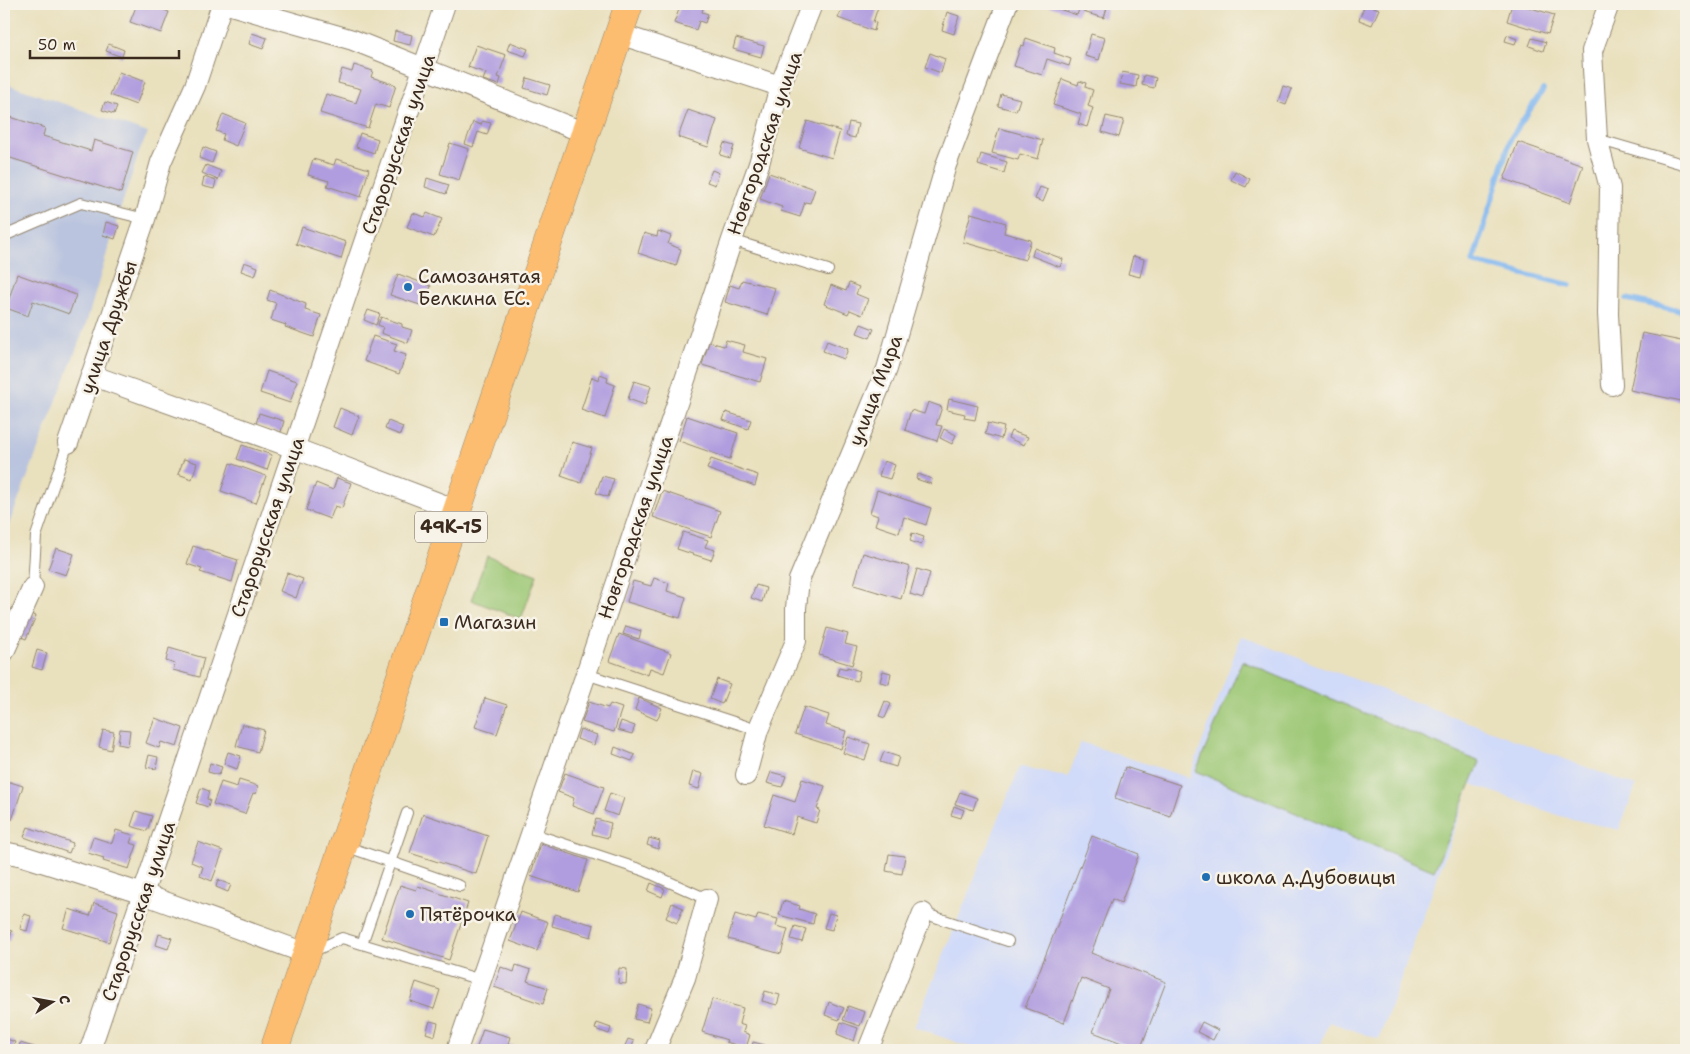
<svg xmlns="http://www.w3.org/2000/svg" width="1690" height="1054" font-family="'Shantell Sans',sans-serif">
  <rect width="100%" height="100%" fill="#f7f3e8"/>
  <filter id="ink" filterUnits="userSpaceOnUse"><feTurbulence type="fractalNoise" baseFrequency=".02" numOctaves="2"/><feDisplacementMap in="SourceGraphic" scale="10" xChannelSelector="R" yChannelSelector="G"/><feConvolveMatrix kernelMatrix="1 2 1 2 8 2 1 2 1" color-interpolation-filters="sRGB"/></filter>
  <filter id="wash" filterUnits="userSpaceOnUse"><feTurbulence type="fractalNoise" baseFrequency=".0096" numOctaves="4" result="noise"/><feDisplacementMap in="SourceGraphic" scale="20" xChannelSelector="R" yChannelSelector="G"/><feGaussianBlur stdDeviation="1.12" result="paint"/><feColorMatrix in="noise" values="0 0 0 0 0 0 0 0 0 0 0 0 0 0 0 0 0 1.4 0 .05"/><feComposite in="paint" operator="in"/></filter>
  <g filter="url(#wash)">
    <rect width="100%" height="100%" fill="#e9e0bd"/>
    <path fill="#d0daf9" d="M1241 636 1636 786 1619 830 1560 816 1471 784 1379 1039 1329 1022 1319 1050H978L914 1027 1020 766 1068 777 1081 742 1189 778Z"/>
    <path fill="#bac4de" d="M4 83 148 133 141 147 119 213 86 324 9 525 4 531Z"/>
    <path fill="#9cc774" stroke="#6c7849" d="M487 556 537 575 521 619 471 600Z
      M1242 661 1480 762 1434 871 1196 771Z"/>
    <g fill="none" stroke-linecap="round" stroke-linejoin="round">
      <path stroke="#81b7f0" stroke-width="5.5" d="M1543 90 1511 138 1473 262 1570 285
        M1627 299 1686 312"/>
    </g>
    <g id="blocks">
      <path fill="#b09ddf" d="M137 4H148L169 12 161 33 130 22Z
        M412 4H425L423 8Z
        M681 4H704L702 12 708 14 705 23 699 21 696 30 674 23Z
        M829 4H879L873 22 876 23 874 31 838 18 842 9Z
        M1043 4H1081L1077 15Z
        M1086 4H1108L1104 18 1083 12Z
        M1365 4 1379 9 1372 25 1359 20Z
        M1512 4H1518L1554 15 1548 34 1507 21Z
        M947 12 959 16 954 34 942 30Z
        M395 31 412 35 410 45 393 41Z
        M252 33 267 38 263 49 249 44Z
        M1091 34 1105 38 1099 60 1085 56Z
        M1507 35 1517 39 1515 44 1505 41Z
        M736 38 764 46 761 57 733 49Z
        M1026 38 1055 48 1054 53 1071 59 1069 66 1047 59 1042 75 1014 66 1021 45 1024 46Z
        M1532 38 1546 42 1543 51 1529 46Z
        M510 42 528 49 525 56 507 50Z
        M109 44 124 50 122 57 106 51Z
        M476 45 506 55 498 77 501 78 499 85 483 80 486 73 468 67Z
        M930 53 945 59 941 73 925 67Z
        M354 65 373 71 371 77 396 85 389 108 376 104 368 128 320 113 326 94 356 103 361 89 338 83 342 69 352 72Z
        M119 72 145 82 136 105 110 95Z
        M1122 72 1138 75 1136 87 1120 84Z
        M1144 75 1156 78 1154 88 1142 85Z
        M527 78 550 85 547 95 524 88Z
        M1062 79 1078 85 1079 81 1086 83 1085 87 1093 90 1088 106 1093 108 1087 127 1078 124 1081 114 1053 105Z
        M1283 86 1292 89 1286 105 1278 102Z
        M1001 94 1020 99 1016 111 998 106Z
        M105 102 117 106 114 114 102 110Z
        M688 110 717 120 708 147 678 137Z
        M223 114 245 123 236 146 222 140 224 134 216 131Z
        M4 115 45 128 43 136 91 151 94 140 133 152 121 193 4 156Z
        M1106 116 1124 120 1119 137 1102 132Z
        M482 121 491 123 487 135 478 132 473 147 465 144 473 122 481 125Z
        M807 121 840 131 832 158 799 148Z
        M849 122 858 124 855 138 846 136Z
        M999 128 1043 140 1038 159 1020 154 1018 160 992 153Z
        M360 133 378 139 374 153 356 147Z
        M1518 142 1583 165 1570 203 1504 179Z
        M450 143 469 149 459 180 440 174Z
        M724 143 734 146 730 158 720 155Z
        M203 147 216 152 212 163 199 158Z
        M981 154 1007 162 1004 173 978 165Z
        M313 159 334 165 336 159 369 169 361 197 327 186 329 181 308 175Z
        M206 165 221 171 218 180 202 173Z
        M712 170 719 173 715 185 707 182Z
        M1235 171 1250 179 1246 187 1231 180Z
        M769 173 815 189 810 203 805 202 800 217 781 211 782 207 760 199Z
        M204 177 216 181 214 189 202 186Z
        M427 178 449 185 446 194 425 187Z
        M1040 187 1048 190 1043 202 1035 199Z
        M413 213 425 217 427 213 442 219 434 237 407 227Z
        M971 213 1006 223 1004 233 1031 240 1025 260 963 242Z
        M106 222 119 226 115 239 103 235Z
        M302 227 346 242 341 259 296 244Z
        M658 231 671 236 668 244 681 249 676 266 638 253 644 233 657 237Z
        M1034 248 1063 259 1060 267 1032 256Z
        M1133 256 1144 259 1140 277 1128 274Z
        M244 262 258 267 255 276 241 271Z
        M17 274 76 295 69 314 33 301 28 316 6 308Z
        M398 274 431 286 423 306 390 295Z
        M742 280 775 288 767 315 725 302 730 285 739 288Z
        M849 283 859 287 856 294 868 299 862 315 850 310 848 314 824 304 831 285 846 291Z
        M270 290 306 304 305 310 321 315 314 337 285 327 286 325 271 320 276 303 267 300Z
        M368 310 380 314 376 325 364 320Z
        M381 317 402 324V327L412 330 408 343 381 333 383 327 378 325Z
        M861 324 874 329 870 338 857 333Z
        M1642 333 1686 342V402L1630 390Z
        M373 336 397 344 394 351 406 355 399 374 364 361Z
        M726 340 745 345 743 352 767 359 760 382 702 365 709 342 724 346Z
        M827 341 848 349 844 359 823 351Z
        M267 371 297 381 290 403 260 393Z
        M600 374 608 377 607 382 615 385 605 418 581 410 592 377 599 380Z
        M634 381 651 386 645 405 628 399Z
        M949 399 978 406 975 420 964 418 965 414 947 410Z
        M928 402 942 407 936 425 942 426 937 441 905 430 911 410 924 414Z
        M340 408 359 416 352 435 333 427Z
        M726 412 751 420 748 429 723 420Z
        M259 413 284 421 281 432 256 424Z
        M687 416 738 433 730 459 679 441Z
        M388 421 403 427 400 435 385 429Z
        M988 423 1004 427 1001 439 985 434Z
        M944 429 956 435 952 444 940 438Z
        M1011 431 1028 437 1024 445 1008 438Z
        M572 442 592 448 581 483 561 476Z
        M242 445 272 455 267 470 237 459Z
        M184 459 197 463 192 479 178 474Z
        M711 459 758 475 755 486 707 469Z
        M884 461 895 465 890 479 879 476Z
        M230 463 266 476 256 503 221 491Z
        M918 474 932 479 931 484 916 479Z
        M602 476 614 479 608 497 596 493Z
        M337 478 351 483 342 508 335 506 330 519 306 510 316 483 333 490Z
        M877 490 931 508 926 525 904 517 899 533 875 525 878 516 870 513Z
        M662 491 720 511 711 537 653 517Z
        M683 532 708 540 705 547 715 550 711 560 677 549Z
        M912 533 924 537 921 545 910 541Z
        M193 546 238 560 232 582 200 572 202 569 187 564Z
        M56 548 74 554 66 575 48 569Z
        M863 553 910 567 901 599 854 585Z
        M917 569 930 573 923 598 910 594Z
        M287 573 303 579 296 598 280 591Z
        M654 578 669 583 667 591 686 597 680 618 627 602 633 581 651 586Z
        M756 585 766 588 762 602 751 598Z
        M29 613 36 616 26 639 19 636Z
        M626 626 641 631 639 639 623 634Z
        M827 628 848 634 845 644 857 647 852 665 819 655Z
        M619 634 671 653 664 673 650 668 648 675 609 661Z
        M169 648 204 658 199 677 173 670 175 664 166 661Z
        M37 650 47 653 42 670 32 667Z
        M839 667 847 669V667L860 671 857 681 837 675Z
        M883 671 891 673 889 684 880 682Z
        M717 679 730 684 722 704 710 699Z
        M485 698 507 705 497 734 475 727Z
        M639 698 662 708 657 720 635 710Z
        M885 701 891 704 885 718 879 716Z
        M589 702 608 708 610 704 622 708 614 732 582 722Z
        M804 707 829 715 826 725 846 731 841 749 795 734Z
        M155 718 183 728 177 747 161 742 159 748 146 743Z
        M621 721 635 726 632 734 618 730Z
        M242 724 264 730 258 752 236 746Z
        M120 729 130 730 128 746 118 744Z
        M580 729 597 735 594 745 577 739Z
        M103 730 114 732 111 750 99 747Z
        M848 737 870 744 865 760 843 753Z
        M615 747 635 755 632 761 613 754Z
        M228 752 241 756 237 769 224 764Z
        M884 752 899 757 896 767 880 762Z
        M149 755 158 757 156 769 146 767Z
        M210 763 222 767 219 775 208 772Z
        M1125 767 1180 785 1170 816 1115 798Z
        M693 771 703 774 699 789 689 786Z
        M771 772 786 776 782 787 767 783Z
        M565 773 604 787 594 814 572 806 574 798 558 792Z
        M802 779 825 786 817 809 820 810 816 823 797 817 792 834 764 825 774 795 795 802Z
        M4 780 23 786 12 820 4 817Z
        M239 780 258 786 256 794 253 793 245 814 213 804 221 782 237 787Z
        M201 788 209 791 207 799 210 800 208 807 196 803Z
        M960 792 977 798 973 810 955 804Z
        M610 793 624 798 618 816 604 811Z
        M954 806 964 810 961 818 951 815Z
        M136 811 152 816 147 831 131 826Z
        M423 814 488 836 476 874 410 853Z
        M596 819 611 823 608 838 592 834Z
        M28 827 73 843 69 853 24 837Z
        M116 830 133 835 130 843 137 845 129 869 103 861 104 858 88 853 93 837 112 843Z
        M1092 836 1139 854 1121 903 1112 899 1091 953 1166 982 1140 1050 1093 1032 1109 989 1081 978 1064 1023 1025 1008Z
        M649 838 660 841 658 849 647 845Z
        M198 842 223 851 212 881 200 876 203 867 191 862Z
        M541 844 588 860 578 892 530 876Z
        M889 854 905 856 902 874 886 871Z
        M218 880 231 885 228 892 216 887Z
        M651 883 665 889 662 897 648 891Z
        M400 885 416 890 418 886 468 903 449 960 382 938Z
        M783 901 800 906 799 909 815 914 813 924 779 915Z
        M94 903 118 911 109 942 63 928 69 909 90 916Z
        M672 903 683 908 677 923 666 918Z
        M521 912 548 922 537 951 510 941Z
        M829 913 836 915 832 930 824 928Z
        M24 914 31 916 27 931 20 929Z
        M555 914 594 925 591 937 552 926Z
        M735 914 756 920 758 914 778 919 776 926 788 929 781 954 728 939Z
        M795 926 806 929 802 942 791 939Z
        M4 929 12 931 9 941 4 939Z
        M159 934 172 938 168 949 156 945Z
        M516 965 531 970 527 981 548 988 543 1004 494 987 501 967 514 972Z
        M619 968 627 969 626 984 618 983Z
        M416 982 440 990 434 1009 410 1001Z
        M765 991 780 995 777 1005 762 1001Z
        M712 999 743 1008 739 1024 745 1026 743 1032 750 1035 746 1048 726 1042 727 1040 702 1032Z
        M829 1002 844 1008 839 1020 825 1015Z
        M638 1004 651 1008 647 1022 634 1019Z
        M848 1006 865 1012 860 1026 843 1020Z
        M430 1021 438 1023 435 1036 426 1033Z
        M841 1022 858 1028 854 1041 837 1034Z
        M1202 1022 1218 1030 1213 1040 1197 1032Z
        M597 1023 611 1028 609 1034 595 1029Z
        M483 1029 510 1037 508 1044 526 1050H476Z
        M4 1038 15 1042 12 1050 4 1049Z
        M628 1039 634 1041 631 1050H623Z
        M753 1042 765 1045 764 1050H751Z
        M20 1043 37 1048 36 1050H18Z
        M115 1046 123 1049 122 1050H113Z"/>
    </g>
  </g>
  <g filter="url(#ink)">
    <use href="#blocks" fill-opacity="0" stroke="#92856e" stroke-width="1"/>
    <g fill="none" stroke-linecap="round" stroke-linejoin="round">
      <defs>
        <path id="lane" d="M1597 139 1686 165
          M4 236 81 203 145 219
          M732 240 828 270
          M33 587 36 536 68 443
          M586 674 758 730
          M531 833 645 871 707 899
          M345 846 460 886
          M923 913 1008 941
          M362 944 407 813
          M312 952 342 938 481 980"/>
        <path id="street" d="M227 4 353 40 585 133
          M1609 4 1592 51 1597 139 1610 188 1608 314 1612 385
          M619 34 780 86
          M91 375 294 448 457 510
          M68 443 145 219 161 162 195 86 222 4
          M4 652 33 587
          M746 775 758 730 796 641V608L799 580 887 369 946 165 1007 4
          M4 852 23 856 143 894 308 954
          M90 1050 445 4
          M457 1050 586 674 732 240 759 164 780 86 812 4
          M655 1050 685 978 707 899
          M868 1050 923 913"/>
        <path id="primary" d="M274 1050 629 4"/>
      </defs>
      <use href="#lane" stroke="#92856e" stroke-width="12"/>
      <use href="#street" stroke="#92856e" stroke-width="22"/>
      <use href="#primary" stroke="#92856e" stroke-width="29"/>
      <use href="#lane" stroke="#fff" stroke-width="10"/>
      <use href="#street" stroke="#fff" stroke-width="20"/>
      <use href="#primary" stroke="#fcbd6f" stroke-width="28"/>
    </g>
  </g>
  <g fill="#1f6fb2" stroke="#f7f3e8" stroke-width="2">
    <circle cx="408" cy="287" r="5"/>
    <rect x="439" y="617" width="10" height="10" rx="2.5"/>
    <circle cx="1206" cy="877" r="5"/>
    <circle cx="410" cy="914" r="5"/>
  </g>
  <g text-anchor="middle" stroke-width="5" stroke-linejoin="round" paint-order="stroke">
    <rect fill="#f7f3e8" stroke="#73665b" stroke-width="1" x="415" y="511.5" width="72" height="31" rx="4"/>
    <g font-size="18" font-weight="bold" fill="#3b2a1e">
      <text x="451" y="533">49К-15</text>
    </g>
    <g font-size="19" fill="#3b2a1e" stroke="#f7f3e8">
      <text transform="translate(764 143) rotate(-71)" y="7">Новгородская улица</text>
      <text transform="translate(398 144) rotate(-71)" y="7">Старорусская улица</text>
      <text transform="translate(108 327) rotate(-71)" y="7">улица Дружбы</text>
      <text transform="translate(875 390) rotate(-69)" y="7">улица Мира</text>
      <text transform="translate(267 527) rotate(-71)" y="7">Старорусская улица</text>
      <text transform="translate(635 527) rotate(-71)" y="7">Новгородская улица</text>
      <text transform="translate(138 911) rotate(-71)" y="7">Старорусская улица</text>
    </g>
    <g font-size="19" fill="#3b2a1e" stroke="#f7f3e8" text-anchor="start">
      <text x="418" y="283">Самозанятая<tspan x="418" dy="22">Белкина ЕС.</tspan></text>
      <text x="454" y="629">Магазин</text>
      <text x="1216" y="884">школа д.Дубовицы</text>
      <text x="420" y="921">Пятёрочка</text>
    </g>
  </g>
  <rect width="1690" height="1054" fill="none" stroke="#f7f3e8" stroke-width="20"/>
  <g transform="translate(52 1002) rotate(79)" stroke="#f7f3e8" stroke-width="4" paint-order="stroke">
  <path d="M0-4L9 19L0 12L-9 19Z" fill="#3b2a1e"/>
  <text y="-8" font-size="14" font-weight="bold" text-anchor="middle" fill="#3b2a1e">С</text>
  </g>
  <path d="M30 50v8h149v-8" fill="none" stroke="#3b2a1e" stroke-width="2.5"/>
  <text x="38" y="50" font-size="15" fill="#3b2a1e" stroke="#f7f3e8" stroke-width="4" paint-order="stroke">50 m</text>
</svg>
